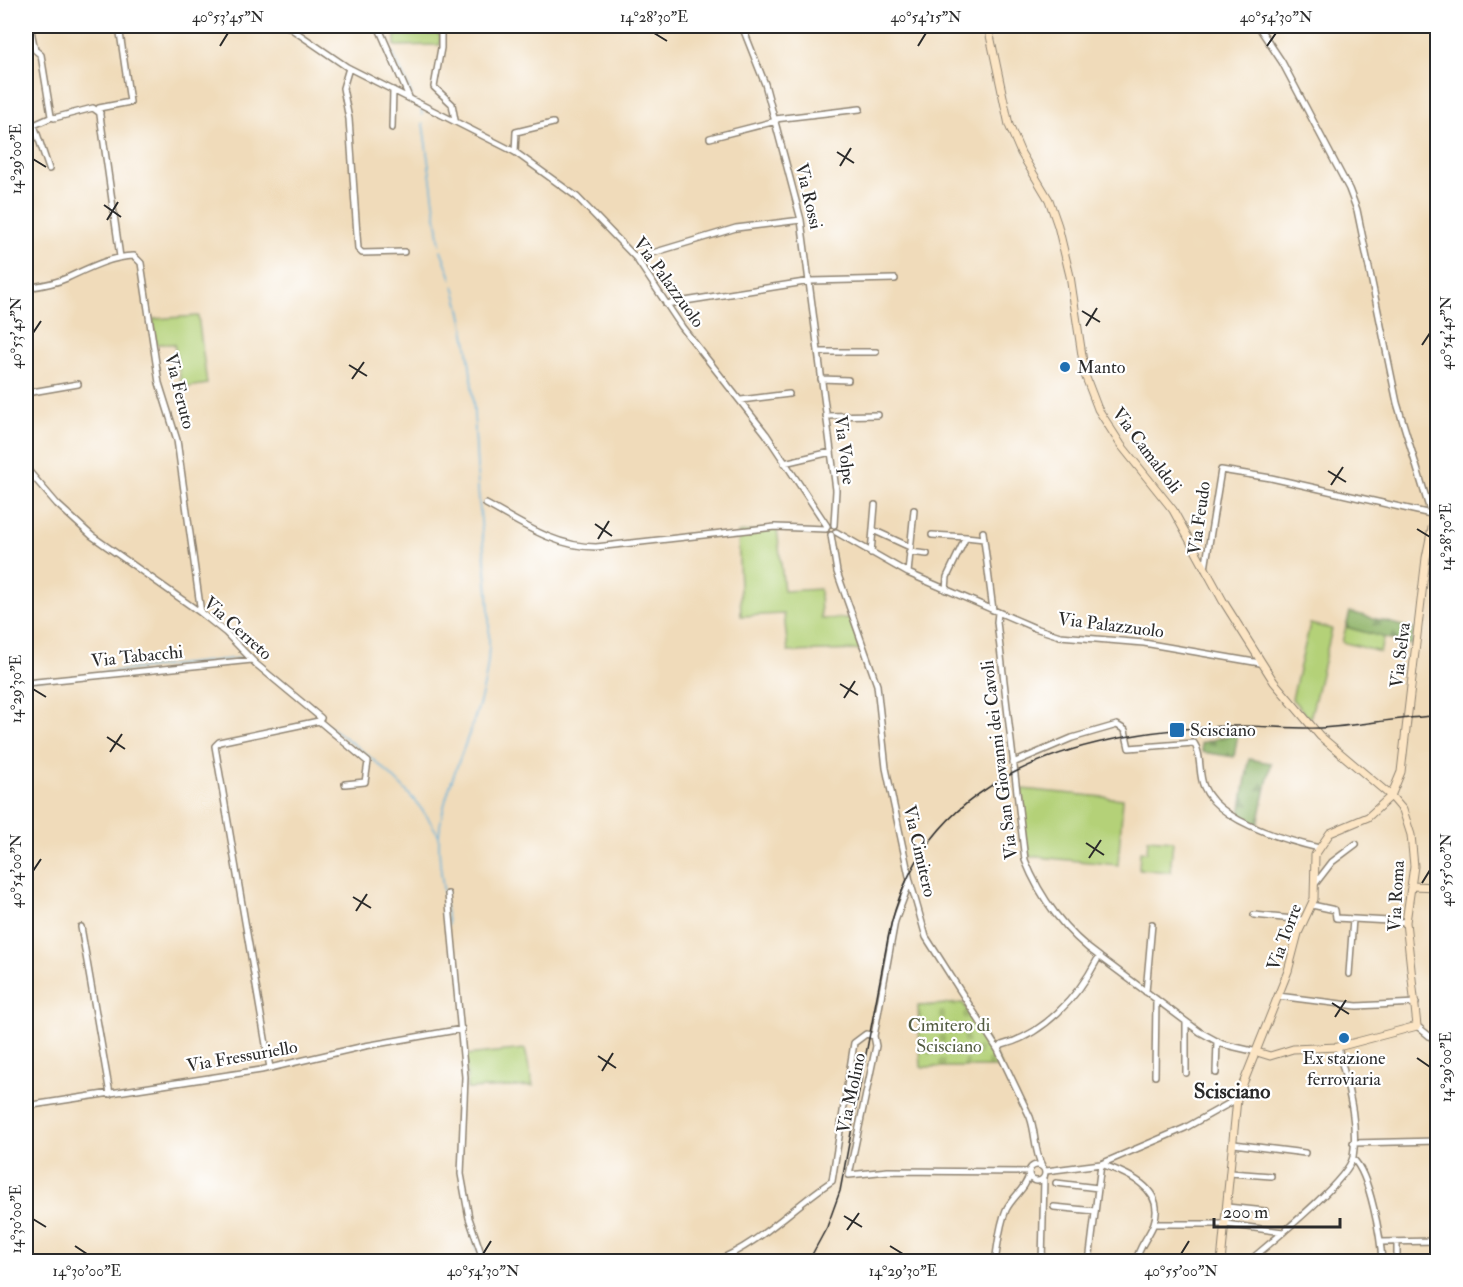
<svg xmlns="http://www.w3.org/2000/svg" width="1463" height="1287" font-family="'IM FELL Double Pica',serif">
  <defs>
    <pattern id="forest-firs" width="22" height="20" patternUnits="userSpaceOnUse" patternTransform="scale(1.5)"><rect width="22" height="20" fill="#8fb368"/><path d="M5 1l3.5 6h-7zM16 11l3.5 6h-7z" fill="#759256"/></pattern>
    <pattern id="cemetery-stones" width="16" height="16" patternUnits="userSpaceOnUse" patternTransform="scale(1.5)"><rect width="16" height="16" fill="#b4d178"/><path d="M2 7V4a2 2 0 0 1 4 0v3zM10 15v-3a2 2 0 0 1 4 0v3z" fill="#9bb468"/></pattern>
  </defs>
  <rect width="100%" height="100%" fill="#fff"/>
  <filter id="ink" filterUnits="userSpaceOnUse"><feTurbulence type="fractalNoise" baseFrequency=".0167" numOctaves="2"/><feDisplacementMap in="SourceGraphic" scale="12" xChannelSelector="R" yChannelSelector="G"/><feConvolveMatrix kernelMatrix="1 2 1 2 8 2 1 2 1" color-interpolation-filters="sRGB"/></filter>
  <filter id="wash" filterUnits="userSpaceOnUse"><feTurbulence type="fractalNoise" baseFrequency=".008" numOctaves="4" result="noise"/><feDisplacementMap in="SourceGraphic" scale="24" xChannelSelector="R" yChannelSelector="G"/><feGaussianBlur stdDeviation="1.35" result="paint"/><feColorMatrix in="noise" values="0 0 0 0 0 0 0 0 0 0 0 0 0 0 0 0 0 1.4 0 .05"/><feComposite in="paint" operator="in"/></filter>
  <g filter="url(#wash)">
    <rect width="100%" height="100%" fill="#f0dbba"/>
    <path fill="#b4d178" stroke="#707e52" stroke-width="1.5" d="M440 34V45L395 46V35Z
      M198 316 207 384 182 388 174 344H156L153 319Z
      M777 528 784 591 820 589 821 619 849 618 862 650 788 652 784 614 741 616 738 533Z
      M1310 624 1332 629 1310 719 1292 699Z
      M1346 627 1384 637 1380 652 1342 642Z
      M1022 789 1123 799 1118 865 1029 856 1024 830Z
      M1148 839 1173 841 1170 872 1139 869 1140 851 1147 852Z
      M525 1049 533 1086 467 1089 466 1055Z"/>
    <path fill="url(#forest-firs)" stroke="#5d6f4a" stroke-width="1.5" d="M1350 612 1414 629 1412 645 1346 627Z
      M1238 733 1234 757 1202 752 1201 743Z
      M1249 759 1271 763 1258 825 1240 815Z"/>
    <path fill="url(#cemetery-stones)" stroke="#707e52" stroke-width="1.5" d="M963 1003 1002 1067H921L918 1006Z"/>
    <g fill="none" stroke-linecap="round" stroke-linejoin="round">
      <path stroke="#60b1db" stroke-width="1.5" d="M382 26 390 47
        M392 52 412 95
        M421 107 422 115
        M423 124 440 244
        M441 250 452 280
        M101 673 241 658
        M26 680 51 678
        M327 725C369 754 413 789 438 834
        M448 925C445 894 436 857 440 826 449 769 483 718 488 660 493 602 482 545 478 488 474 419 474 352 454 286
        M470 1228 479 1254"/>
    </g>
  </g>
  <g filter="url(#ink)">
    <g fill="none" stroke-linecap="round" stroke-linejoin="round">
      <defs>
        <path id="street" d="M30 26 35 50 41 55 51 116 54 118 93 108 100 113
          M119 26 130 102 99 108 120 257
          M287 26 347 67 515 152 577 197 636 258 682 327 766 434 827 526
          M378 26 409 97
          M441 26V48L434 87 452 104 455 120
          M742 26 765 84 801 220 836 490 834 525
          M1258 26 1282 62 1349 189 1357 210 1397 403 1431 514 1437 518
          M743 29 841 26
          M349 68 343 88 349 119 358 249 362 253 404 252
          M775 119 860 109
          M392 128 393 90
          M710 138 776 121
          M515 152 516 132 553 123
          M49 169 34 125 52 117
          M636 258 736 228 801 220
          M26 288C39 286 54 284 67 278 89 268 109 257 134 256L141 263 159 383 177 440 201 613
          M666 304 811 281 895 279
          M818 352H876
          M821 379 848 380
          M26 393 78 384
          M741 400 789 394
          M826 416 878 415
          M784 463 831 452
          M26 468 57 504 92 536 201 613 226 633 256 664 321 718 319 721
          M486 504C521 523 555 547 596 547L775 527 826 529
          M873 530 910 547
          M836 532 908 573 1035 628 1060 636 1144 643 1260 663
          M983 532 993 610
          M831 535 837 572 877 685 886 768 910 881 926 937 998 1050 1030 1117C1036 1133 1034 1151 1042 1166
          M932 535 966 537
          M909 552 927 554
          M871 553 875 505
          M1205 569 1221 470 1271 478 1431 514
          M908 573 914 510
          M946 590 947 577 966 537 984 539
          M998 613 997 622 1025 860C1040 898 1066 933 1100 957
          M26 683 252 660
          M319 721 368 762 365 782 345 784
          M1013 763 1072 738 1117 725 1125 730 1129 748 1194 743C1202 754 1198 774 1204 787 1219 822 1285 840 1319 848
          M1315 884 1332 862 1356 844
          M448 894 465 1077 461 1174 469 1218 484 1262
          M1312 905 1335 910 1336 918 1406 922
          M1254 915 1303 920
          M81 927 110 1094
          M1101 958 1200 1032 1222 1044 1257 1052
          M1349 974 1353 919
          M1146 992 1152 924
          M1278 996 1357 1006 1416 1003
          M1417 1026 1438 1043
          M874 1036 895 921 910 881
          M998 1050 1002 1045C1043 1035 1078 997 1097 960
          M270 1068 215 746 219 742 319 721
          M1186 1073V1023
          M1216 1073 1217 1041
          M1155 1076 1156 999
          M26 1106 261 1070 365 1046 462 1029
          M1353 1143 1438 1141
          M1234 1144 1305 1153
          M1353 1159C1370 1174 1381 1239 1382 1262
          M1101 1164C1126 1173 1166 1188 1154 1223 1149 1237 1138 1247 1136 1262
          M1029 1173a8 8 0 1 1 16 0a8 8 0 1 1-16 0Z
          M1046 1171 1101 1164 1185 1128 1237 1099
          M1230 1173 1271 1176
          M1056 1183 1098 1188
          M1054 1207 1095 1211
          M1227 1207 1265 1211
          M1154 1224H1226L1283 1232
          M1381 1242 1438 1241
          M1397 1242V1262
          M713 1262C759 1245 792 1207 832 1181L854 1043 866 1034 874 1036 876 1046 849 1175 888 1171 1029 1172
          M995 1262C998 1245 999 1226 1006 1210 1012 1197 1027 1188 1029 1174
          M1042 1262 1044 1178
          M1089 1262 1101 1164
          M1248 1262C1269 1244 1348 1181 1353 1157 1359 1120 1346 1082 1338 1047"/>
        <path id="secondary" d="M988 26 1009 125 1021 153 1049 200 1058 226 1070 276 1085 375 1098 409 1121 445 1173 510 1223 601 1274 682 1320 736 1391 796 1403 810 1411 835 1414 866 1406 922 1417 1026 1338 1047 1293 1049 1270 1056 1257 1052
          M1412 886 1438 887
          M1221 1262 1237 1099 1288 971 1298 933 1314 899 1315 855 1330 833 1368 817 1391 796 1401 772 1426 558 1432 528 1438 517"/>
      </defs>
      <use href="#street" stroke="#8e8372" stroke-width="8"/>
      <use href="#secondary" stroke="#8e8372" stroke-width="9"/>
      <use href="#street" stroke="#fff" stroke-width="5"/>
      <use href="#secondary" stroke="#fce5c4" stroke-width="7"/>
      <path stroke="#2b2b2b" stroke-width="1.5" d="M808 1262 827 1227 840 1191 888 938C921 772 1081 732 1228 726 1259 725 1289 729 1320 728 1359 726 1398 717 1438 716"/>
    </g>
  </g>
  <path fill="none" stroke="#2b2b2b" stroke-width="2" d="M654 33 667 41M220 46 228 33M918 46 926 33M1267 46 1276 33M837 152 854 163M33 159 46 167M840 166 851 148M104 205 121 217M107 220 118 202M1082 311 1100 322M1086 326 1097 308M33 333 41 321M1422 345 1430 333M349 365 367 376M352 379 364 362M1328 471 1346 482M1331 485 1343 467M595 524 612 536M1417 529 1430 537M598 539 609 521M840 684 858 695M33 689 46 697M844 698 855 681M107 737 125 749M110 752 122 734M1086 843 1104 855M1089 858 1101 840M33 871 41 859M1422 883 1430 870M353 897 371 908M356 911 367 894M1332 1003 1349 1014M1335 1017 1346 1000M598 1056 616 1068M1417 1058 1430 1067M602 1071 613 1053M844 1216 862 1227M33 1219 46 1227M847 1230 859 1213M75 1246 87 1254M890 1246 903 1254M483 1254 491 1241M1181 1254 1189 1241"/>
  <g fill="#1f6fb2" stroke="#fff" stroke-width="2">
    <circle cx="1065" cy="367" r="6"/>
    <rect x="1169" y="722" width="16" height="16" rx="3"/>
    <circle cx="1344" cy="1038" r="6"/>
  </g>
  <g text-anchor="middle" stroke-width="4.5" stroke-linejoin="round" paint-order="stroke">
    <g font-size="18" fill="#2b2b2b" stroke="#fff">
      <text transform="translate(809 196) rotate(77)" y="6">Via Rossi</text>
      <text transform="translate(669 282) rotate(54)" y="6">Via Palazzuolo</text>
      <text transform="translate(180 391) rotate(76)" y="6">Via Feruto</text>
      <text transform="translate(845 450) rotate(83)" y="6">Via Volpe</text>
      <text transform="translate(1147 450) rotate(53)" y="6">Via Camaldoli</text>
      <text transform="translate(1199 518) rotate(-82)" y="6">Via Feudo</text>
      <text transform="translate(1111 625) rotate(7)" y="6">Via Palazzuolo</text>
      <text transform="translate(238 628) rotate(42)" y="6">Via Cerreto</text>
      <text transform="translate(1400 655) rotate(-83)" y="6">Via Selva</text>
      <text transform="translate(137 656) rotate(-6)" y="6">Via Tabacchi</text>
      <text transform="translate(999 760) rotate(-97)" y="6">Via San Giovanni dei Cavoli</text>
      <text transform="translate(920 851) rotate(77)" y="6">Via Cimitero</text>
      <text transform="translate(1396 896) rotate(-87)" y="6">Via Roma</text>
      <text transform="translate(1284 937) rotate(-70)" y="6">Via Torre</text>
      <text transform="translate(242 1056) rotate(-10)" y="6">Via Fressuriello</text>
      <text transform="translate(851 1093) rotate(-78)" y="6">Via Molino</text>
    </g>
    <g font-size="18" fill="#2b2b2b" stroke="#fff" text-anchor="start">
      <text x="1077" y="373">Manto</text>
      <text x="1190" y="736">Scisciano</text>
      <text x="1344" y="1064" text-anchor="middle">Ex stazione<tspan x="1344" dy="21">ferroviaria</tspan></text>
    </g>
    <g font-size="18" fill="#545d42" stroke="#fff">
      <text x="949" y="1031">Cimitero di<tspan x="949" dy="21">Scisciano</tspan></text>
    </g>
    <g font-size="21" font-weight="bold" fill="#2b2b2b" stroke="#fff">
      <text x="1232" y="1098">Scisciano</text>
    </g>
  </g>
  <rect width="1463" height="1287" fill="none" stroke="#fff" stroke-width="66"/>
  <path d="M1214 1218v9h126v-9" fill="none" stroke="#2b2b2b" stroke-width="3"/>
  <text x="1223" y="1218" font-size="18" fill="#2b2b2b" stroke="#ffffff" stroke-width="4.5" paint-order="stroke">200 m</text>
  <rect x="33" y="33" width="1397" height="1221" fill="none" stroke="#2b2b2b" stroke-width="2"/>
  <g font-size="15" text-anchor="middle" fill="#2b2b2b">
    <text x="228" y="22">40°53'45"N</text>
    <text x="654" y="22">14°28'30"E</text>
    <text x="926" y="22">40°54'15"N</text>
    <text x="1276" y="22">40°54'30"N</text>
    <text transform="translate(16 159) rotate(-90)" y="5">14°29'00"E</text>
    <text transform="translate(1446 333) rotate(-90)" y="5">40°54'45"N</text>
    <text transform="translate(16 333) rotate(-90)" y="5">40°53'45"N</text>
    <text transform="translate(1446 537) rotate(-90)" y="5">14°28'30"E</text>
    <text transform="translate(16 689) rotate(-90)" y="5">14°29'30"E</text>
    <text transform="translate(1446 870) rotate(-90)" y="5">40°55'00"N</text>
    <text transform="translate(16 871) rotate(-90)" y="5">40°54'00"N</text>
    <text transform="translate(1446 1067) rotate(-90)" y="5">14°29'00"E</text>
    <text transform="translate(16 1219) rotate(-90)" y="5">14°30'00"E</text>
    <text x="87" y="1276">14°30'00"E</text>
    <text x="483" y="1276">40°54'30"N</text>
    <text x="903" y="1276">14°29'30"E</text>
    <text x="1181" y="1276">40°55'00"N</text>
  </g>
</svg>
